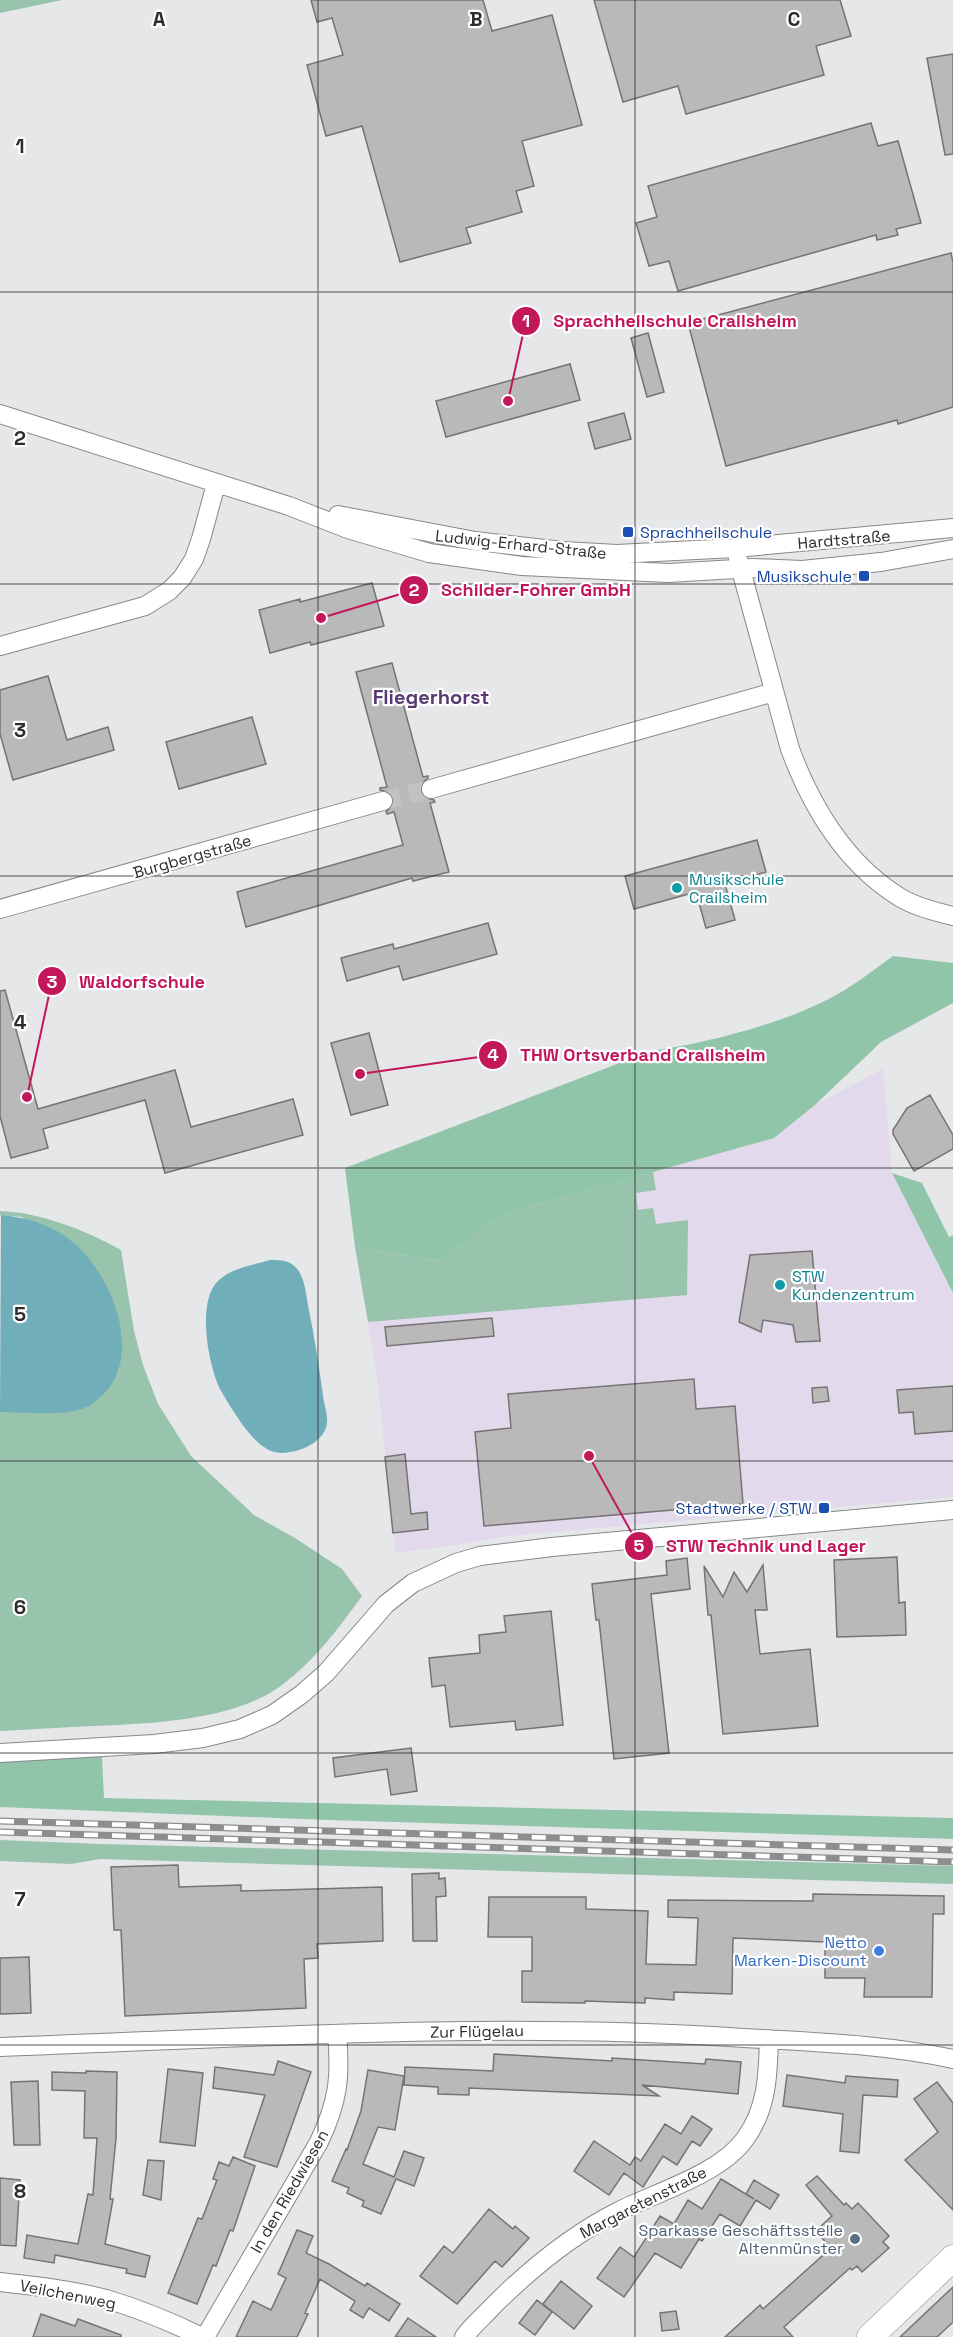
<svg xmlns="http://www.w3.org/2000/svg" width="953" height="2337" font-family="'Space Grotesk',sans-serif">
  <rect width="100%" height="100%" fill="#e6e7e9"/>
  <path fill="#e3d9ed" d="M883 1069 892 1173 953 1293V1497L508 1536 457 1545 396 1553 376 1369 355 1247 501 1215 774 1138 815 1105Z"/>
  <path fill="#98c3ac" d="M0 0H62L0 13Z
    M653 1172 656 1190 636 1193 638 1210 653 1208 656 1224 688 1220 687 1295 368 1322 355 1247 441 1261 501 1215Z
    M0 1211C39 1212 88 1231 121 1250L134 1331 143 1365 158 1404 191 1456 254 1515 295 1538 342 1569 362 1596C339 1628 314 1661 282 1685 230 1724 137 1724 73 1727 49 1728 24 1730 0 1731V1412H65L87 1407 118 1372 122 1353 121 1330 22 1217 0 1215Z
    M0 1840 101 1844 953 1866V1884L100 1859 71 1864 0 1861Z"/>
  <path fill="#91c5aa" d="M893 956 953 963V1003L881 1042 815 1105 774 1138 501 1215 441 1261 355 1247 345 1168 651 1051C707 1043 786 1023 836 995 856 984 875 969 893 956Z
    M892 1173 922 1183 949 1237 953 1235V1293Z
    M102 1756 104 1798 953 1818V1839L328 1820 0 1807V1761Z"/>
  <path fill="#70afb9" d="M1 1215C29 1218 54 1225 76 1245 114 1279 146 1361 98 1399 94 1401 91 1406 87 1407 64 1417 25 1412 0 1412Z
    M270 1260C281 1260 291 1260 298 1270 305 1280 306 1294 308 1305 314 1335 319 1365 323 1396 324 1404 328 1415 327 1423 325 1440 305 1450 290 1452 280 1454 272 1453 264 1447 249 1438 229 1405 220 1389 208 1364 196 1300 219 1280 232 1268 253 1265 270 1260Z"/>
  <path fill="#bab9ba" stroke="#757374" stroke-width="1.5" d="M311 0H483L492 31 552 15 582 125 522 141 534 186 516 191 522 212 466 228 471 243 400 262 362 126 326 136 307 65 343 55 332 18 317 22Z
    M594 0H840L851 36 816 46 824 75 686 114 678 86 623 102Z
    M953 54V154L945 155 927 58Z
    M871 123 878 146 898 141 921 223 896 229 898 235 877 240 876 235 678 291 669 261 649 266 636 223 657 217 648 186Z
    M951 253 953 262V407L898 424 897 420 726 466 688 323Z
    M648 333 664 392 647 397 631 338Z
    M570 364 580 400 446 437 436 401Z
    M624 413 631 439 595 449 588 423Z
    M372 583 384 626 311 645 310 642 270 653 259 610 300 599V602Z
    M392 663 423 777 428 776V778L423 782 420 791 424 797 434 800 435 802 430 803 449 872 413 881 412 878 246 927 237 892 403 845 394 812 387 814 386 812 394 804V799L390 793 380 790V788L387 787 356 672Z
    M48 676 67 740 108 727 114 750 13 780 0 734V690Z
    M252 717 266 764 179 789 166 742Z
    M757 840 766 872 725 884 735 920 706 928 696 892 634 909 625 876Z
    M488 923 497 954 403 980 399 966 347 981 341 958 393 944 394 949Z
    M5 990 38 1109 175 1070 191 1127 293 1099 303 1135 165 1173 145 1100 43 1129 48 1148 11 1158 0 1116V991Z
    M369 1033 388 1105 351 1115 331 1043Z
    M930 1095 953 1135V1149L914 1171 893 1134V1130L907 1108Z
    M812 1251 820 1341 796 1342 793 1325 763 1320 761 1332 739 1322 750 1255Z
    M492 1318 494 1336 387 1346 385 1327Z
    M694 1379 696 1409 735 1406 743 1504 484 1526 475 1432 511 1428 508 1394Z
    M953 1386V1431L915 1434 913 1412 899 1413 897 1390Z
    M827 1387 829 1401 813 1403 812 1388Z
    M405 1454 411 1514 427 1512 428 1529 393 1533 385 1457Z
    M897 1557 899 1603 905 1602 906 1635 837 1637 834 1560Z
    M687 1558 690 1589 651 1594 669 1753 614 1759 599 1620H596L592 1584 667 1575 666 1561Z
    M763 1565 767 1610H755L760 1654 810 1649 818 1726 723 1734 711 1615H708L704 1566 723 1597 734 1572 747 1592Z
    M551 1611 563 1725 516 1730 515 1721 450 1727 445 1685 432 1687 429 1658 480 1653 479 1635 506 1632 504 1616Z
    M411 1748 417 1791 391 1795 387 1769 335 1777 333 1758Z
    M178 1865 179 1887 241 1885V1891L382 1887 383 1941 317 1944 318 1958 304 1959 306 2008 125 2016 121 1930H114L111 1867Z
    M439 1873V1879L445 1878 446 1896 436 1897 437 1941H413L412 1874Z
    M813 1894 944 1896V1914H933L932 1997H864L865 1978H825V1942L733 1938 732 1994 674 1992V2000L645 1998V2003L585 2001V2003L522 2002V1971H532V1937H488L489 1897H586V1909L648 1911 646 1964 696 1965 698 1918 668 1917V1900L813 1901Z
    M29 1957 31 2013 0 2014V1958Z
    M494 2054 612 2061V2058L705 2064 706 2059 741 2062 738 2094 642 2085 659 2096 469 2088V2095L438 2094V2087L404 2085 405 2067 493 2071Z
    M278 2061 311 2072 277 2167 244 2157 265 2095 213 2088 215 2067 274 2075Z
    M168 2069 203 2073 195 2146 160 2142Z
    M368 2070 404 2076 395 2130 378 2127 363 2164 394 2177 404 2151 424 2158 414 2186 396 2179 381 2214 362 2206 364 2201 347 2193 349 2188 332 2181 346 2149 347 2150 361 2111Z
    M86 2071 117 2072 116 2138 110 2199H113L105 2244 150 2256 145 2277 126 2273 127 2269 55 2255 54 2263 24 2258 27 2235 78 2244 88 2194 93 2195 97 2138H84L85 2091 52 2090V2072L86 2073Z
    M787 2075 845 2083 846 2076 898 2080 897 2097 863 2095 859 2153 840 2151 843 2114 783 2106Z
    M38 2081 40 2145H14L11 2082Z
    M937 2082 953 2103V2210L905 2160 938 2132 914 2099Z
    M692 2116 712 2129 700 2146 692 2141 677 2165 663 2156 643 2187 624 2173 609 2195 574 2171 594 2141 630 2165 635 2157 641 2161 665 2124 681 2134Z
    M233 2157 255 2166 233 2231 230 2230 216 2266 213 2265 197 2304 168 2293 198 2218 202 2219 217 2180 213 2179 219 2162 229 2166Z
    M148 2160 164 2161 161 2200 143 2195Z
    M817 2176 844 2205 846 2203 852 2209 858 2203 889 2236 883 2242 889 2248 862 2272 857 2266 852 2270 850 2268 784 2327 793 2337H725L760 2305 763 2309 831 2248 821 2237 827 2231 821 2226 832 2216 806 2185Z
    M0 2178 20 2180 16 2246 0 2245Z
    M721 2179 754 2199 746 2194 754 2180 779 2195 770 2209 756 2200 740 2226 720 2214 702 2241 699 2239 681 2268 655 2253 624 2297 597 2278 620 2247 634 2257 660 2216 674 2224 688 2200 702 2209Z
    M489 2209 513 2229 515 2226 529 2238 502 2267 495 2261 457 2304 420 2276 444 2246 453 2253Z
    M297 2230 313 2236 306 2253 329 2264 365 2286 367 2283 400 2304 389 2321 369 2308 363 2318 350 2310 355 2301 320 2279 305 2313 308 2314 297 2337H236L253 2301 271 2310 286 2278 278 2274Z
    M561 2281 592 2306 574 2329 543 2304Z
    M953 2287V2322L937 2337H900Z
    M537 2300 552 2312 535 2335 519 2323Z
    M676 2311 679 2329 662 2331 660 2313Z
    M41 2314 75 2326 78 2319 121 2335V2337H33Z
    M408 2318 436 2337H395Z"/>
  <g fill="none" stroke-linecap="round" stroke-linejoin="round">
    <path stroke="#c1c2c3" stroke-width="18" stroke-dasharray="18 9" stroke-linecap="butt" d="M383 801 431 789"/>
    <defs>
      <path id="street" d="M0 414 289 506 348 529 429 553 522 566 668 573 753 568 802 570 881 562 953 549
        M338 515 475 541 563 551 617 554 735 548 953 528
        M738 559 790 749C812 808 845 864 901 898 916 907 936 912 953 916
        M0 646 145 606 169 591 182 578 194 559 201 539 216 484
        M431 789 774 692
        M0 909 383 801
        M0 1753 154 1744 203 1738 240 1729 272 1715 302 1694 326 1673 386 1604 413 1583 456 1563 480 1556 552 1547 953 1510
        M0 2047C243 2038 486 2022 729 2037 804 2042 879 2043 953 2059
        M0 2282C35 2286 72 2290 106 2299 140 2309 171 2322 202 2337
        M205 2337 319 2142C338 2102 341 2077 337 2034
        M464 2337C472 2326 483 2317 492 2307 530 2269 571 2235 619 2211 657 2192 720 2174 745 2139 767 2109 768 2076 769 2039"/>
      <path id="secondary" d="M870 2337 953 2258"/>
    </defs>
    <use href="#street" stroke="#878889" stroke-width="20"/>
    <use href="#secondary" stroke="#878889" stroke-width="27"/>
    <use href="#street" stroke="#fff" stroke-width="18"/>
    <use href="#secondary" stroke="#fff" stroke-width="26"/>
    <defs>
      <path id="rail" d="M0 1821 953 1850
        M0 1832 953 1862"/>
    </defs>
    <use href="#rail" stroke="#8c8d8e" stroke-width="7"/>
    <use href="#rail" stroke="#fff" stroke-width="4.5" stroke-dasharray="14" stroke-linecap="butt"/>
  </g>
  <path fill="none" stroke="#2c2c2d" stroke-width="1.5" stroke-opacity="0.55" d="M318 0V2337M635 0V2337M0 292H953M0 584H953M0 876H953M0 1168H953M0 1461H953M0 1753H953M0 2045H953"/>
  <g fill="#1a4fb4" stroke="#fff" stroke-width="2">
    <rect x="622" y="526" width="12" height="12" rx="3"/>
    <rect x="858" y="570" width="12" height="12" rx="3"/>
    <rect x="818" y="1502" width="12" height="12" rx="3"/>
  </g>
  <g fill="#0f9aa8" stroke="#fff" stroke-width="2">
    <circle cx="677" cy="888" r="6"/>
    <circle cx="780" cy="1285" r="6"/>
  </g>
  <circle fill="#3f7fe0" stroke="#fff" stroke-width="2" cx="879" cy="1951" r="6"/>
  <circle fill="#5c6f8a" stroke="#fff" stroke-width="2" cx="855" cy="2239" r="6"/>
  <g text-anchor="middle" stroke-width="4.5" stroke-linejoin="round" paint-order="stroke">
    <g font-size="16" fill="#164399" stroke="#fff" text-anchor="end">
      <text x="640" y="538" text-anchor="start">Sprachheilschule</text>
      <text x="852" y="582">Musikschule</text>
      <text x="812" y="1514">Stadtwerke / STW</text>
    </g>
    <g font-size="16" fill="#2c2c2d" stroke="#fff">
      <text transform="translate(844 539) rotate(-5)" y="6">Hardtstraße</text>
      <text transform="translate(521 544) rotate(6)" y="6">Ludwig-Erhard-Straße</text>
      <text transform="translate(192 856) rotate(-16)" y="6">Burgbergstraße</text>
      <text transform="translate(477 2031) rotate(-1)" y="6">Zur Flügelau</text>
      <text transform="translate(289 2191) rotate(-60)" y="6">In den Riedwiesen</text>
      <text transform="translate(643 2202) rotate(-27)" y="6">Margaretenstraße</text>
      <text transform="translate(68 2294) rotate(11)" y="6">Veilchenweg</text>
    </g>
    <g font-size="16" fill="#0d838f" stroke="#fff" text-anchor="start">
      <text x="689" y="885">Musikschule<tspan x="689" dy="18">Crailsheim</tspan></text>
      <text x="792" y="1282">STW<tspan x="792" dy="18">Kundenzentrum</tspan></text>
    </g>
    <g font-size="16" fill="#366cbe" stroke="#fff" text-anchor="end">
      <text x="867" y="1948">Netto<tspan x="867" dy="18">Marken-Discount</tspan></text>
    </g>
    <g font-size="16" fill="#4e5e75" stroke="#fff" text-anchor="end">
      <text x="843" y="2236">Sparkasse Geschäftsstelle<tspan x="843" dy="18">Altenmünster</tspan></text>
    </g>
    <g font-size="20" font-weight="bold" fill="#5a3872" stroke="#fff">
      <text x="431" y="704">Fliegerhorst</text>
    </g>
  </g>
  <g font-size="20" text-anchor="middle" font-weight="bold" fill="#2c2c2d" stroke="#fff" stroke-width="4.5" stroke-linejoin="round" paint-order="stroke">
    <text x="159" y="26">A</text>
    <text x="476" y="26">B</text>
    <text x="794" y="26">C</text>
    <text x="20" y="153">1</text>
    <text x="20" y="445">2</text>
    <text x="20" y="737">3</text>
    <text x="20" y="1029">4</text>
    <text x="20" y="1321">5</text>
    <text x="20" y="1614">6</text>
    <text x="20" y="1906">7</text>
    <text x="20" y="2198">8</text>
  </g>
  <path fill="none" stroke="#c2185b" stroke-width="2" d="M508 401L526 321M321 618L414 590M27 1097L52 981M360 1074L493 1055M589 1456L639 1546"/>
  <g fill="#c2185b" stroke="#fff" stroke-width="2">
    <circle cx="508" cy="401" r="6"/>
    <circle cx="321" cy="618" r="6"/>
    <circle cx="27" cy="1097" r="6"/>
    <circle cx="360" cy="1074" r="6"/>
    <circle cx="589" cy="1456" r="6"/>
    <circle cx="526" cy="321" r="15"/>
    <circle cx="414" cy="590" r="15"/>
    <circle cx="52" cy="981" r="15"/>
    <circle cx="493" cy="1055" r="15"/>
    <circle cx="639" cy="1546" r="15"/>
  </g>
  <g font-size="18" text-anchor="middle" font-weight="bold" fill="#fff">
    <text x="526" y="327">1</text>
    <text x="414" y="596">2</text>
    <text x="52" y="988">3</text>
    <text x="493" y="1061">4</text>
    <text x="639" y="1552">5</text>
  </g>
  <g font-size="18" text-anchor="middle" font-weight="bold" fill="#c2185b" stroke="#fff" stroke-width="4.5" stroke-linejoin="round" paint-order="stroke">
    <text x="675" y="327">Sprachheilschule Crailsheim</text>
    <text x="536" y="596">Schilder-Fohrer GmbH</text>
    <text x="142" y="988">Waldorfschule</text>
    <text x="643" y="1061">THW Ortsverband Crailsheim</text>
    <text x="766" y="1552">STW Technik und Lager</text>
  </g>
</svg>
